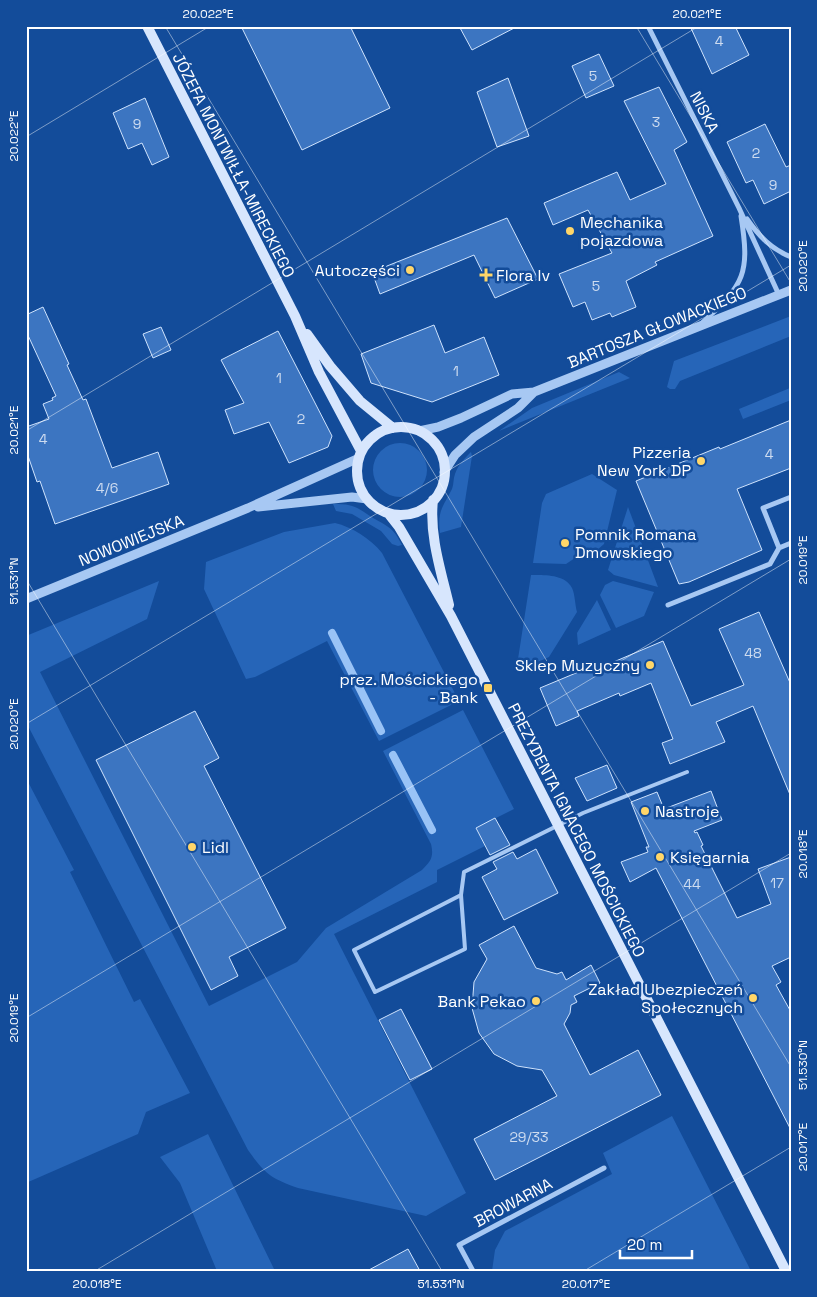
<svg xmlns="http://www.w3.org/2000/svg" width="817" height="1297" font-family="'Space Grotesk',sans-serif">
  <rect width="100%" height="100%" fill="#134c9a"/>
  <path fill="#2665b8" d="M791 316V336L680 381 675 389H670L667 387 674 361Z
    M619 372 630 378 499 431 532 408Z
    M790 388 791 400 743 419 739 409Z
    M373 470a27 27 0 1 1 54 0a27 27 0 1 1-54 0Z
    M471 452 472 456 461 527 440 533C437 511 443 507 452 489 454 484 453 479 455 474 458 465 465 458 471 452Z
    M592 474 617 490 604 544 596 551 578 556 566 564 533 563 542 503 546 494Z
    M333 504C352 504 355 506 370 516 387 527 392 525 402 545L398 546 392 544 381 531 352 514 336 511Z
    M628 507 658 587 614 575 608 570Z
    M335 523C352 527 371 539 382 553L459 701 379 741 327 641 255 677 246 679 204 589 206 562 284 532Z
    M531 575C544 575 565 574 572 588 575 594 575 605 577 612L549 657 516 672Z
    M159 581 147 619 40 672 209 1006 297 962 326 928 422 870C431 861 434 857 431 844L383 751 463 710 514 809 476 828 485 846 437 870V882L334 934 466 1193 426 1216 298 1188C270 1178 265 1174 248 1150L26 722V636Z
    M613 581 654 592 644 616 616 628 600 595 605 585Z
    M597 600 611 630 578 645 577 633Z
    M26 778 74 870 70 872 134 1002 140 999 190 1093 146 1112 138 1134 26 1183Z
    M672 1116 751 1271H492L495 1250 505 1231 612 1174 603 1153Z
    M208 1134 275 1271H217L180 1183 160 1157Z"/>
  <g fill="none" stroke-linecap="round" stroke-linejoin="round">
    <path stroke="#99c3f6" stroke-width="8" d="M332 633 381 731
      M393 755 432 830"/>
  </g>
  <path fill="#3c75c1" stroke="#cfe3fd" d="M241 26H350L390 108 302 150Z
    M459 26H518L472 50Z
    M690 26H735L749 55 712 74Z
    M599 54 614 86 586 98 572 66Z
    M508 78 529 136 497 147 477 92Z
    M659 87 687 142 674 150 713 236 655 262 657 265 626 281 636 307 612 317 610 313 592 320 585 302 573 307 559 274 612 253 588 210 553 225 544 203 617 172 630 200 666 184 624 101Z
    M145 98 169 157 152 165 142 143 128 149 113 113Z
    M765 124 786 167 791 165V191L764 204 753 180 746 183 727 142Z
    M507 218 538 279 495 298 474 255 380 294 372 272Z
    M43 307 69 364 67 365 83 400 86 399 112 468 158 452 169 484 55 524 40 481 37 482 26 450V427L49 419 43 404 53 400 52 398 56 396 26 331V315Z
    M434 325 445 353 484 337 499 375 432 402 371 383 361 354Z
    M161 327 171 350 153 358 143 334Z
    M278 331 332 436 328 447 289 463 269 422 234 434 225 410 244 403 221 360Z
    M791 420V468L737 489 762 550 689 582 679 584 636 481 719 447 720 449Z
    M759 612 791 685V797L753 706 716 722 725 742 670 764 662 743 673 739 651 683 620 696 619 693 577 711 579 716 556 726 540 688 588 668 590 672 663 641 691 706 744 685 719 629Z
    M195 711 219 758 204 766 286 928 229 957 238 976 211 990 96 760Z
    M607 765 617 788 587 801 575 778Z
    M711 791 722 820 694 831 695 833 697 832 703 845 701 846 737 918 771 904 758 869 791 857V957L772 966 781 982 776 985 791 1012V1130L656 868 630 882 621 862 648 852 646 847H649L631 802 657 792 664 809Z
    M495 818 510 845 490 855 476 828Z
    M536 849 558 893 504 920 482 877 497 869 493 862 513 852 517 859Z
    M514 926 536 968 557 974 562 972 566 980 591 965 600 983 574 996 577 1002 571 1005 570 1013 564 1024 590 1075 638 1050 661 1095 495 1180 474 1139 557 1096 542 1070 517 1066 494 1054 479 1033 472 1008 474 982 487 959 479 945Z
    M401 1009 432 1069 410 1080 379 1020Z
    M408 1249 420 1271H367Z"/>
  <g fill="none" stroke-linecap="round" stroke-linejoin="round">
    <path stroke="#a7c8f3" stroke-width="4" d="M461 895 465 949 375 992 354 950 461 895 464 872 583 813 687 772"/>
    <path stroke="#a7c8f3" stroke-width="5" d="M648 26 739 208 779 295
      M747 219C759 236 771 249 791 257
      M703 322C745 284 750 273 741 216
      M779 548 763 508 791 497
      M668 605 770 564 779 548 791 543
      M473 1271 459 1245 604 1168"/>
    <path stroke="#a7c8f3" stroke-width="9" d="M419 431 438 427 461 418 512 394 534 392 791 290
      M444 472 455 455 474 437 518 408 534 392
      M258 507 352 497 367 499
      M26 599 248 508 359 458"/>
    <path stroke="#d7e6fd" stroke-width="10" d="M147 26 295 316 319 372 361 451
      M307 334 330 366 360 401 393 428
      M357 471a44 44 0 1 1 88 0a44 44 0 1 1-88 0Z
      M433 500C429 535 441 571 449 605
      M388 513 399 527 451 616 786 1271"/>
  </g>
  <path fill="none" stroke="#fff" stroke-width="1" stroke-opacity="0.45" d="M165 26 791 1067M636 26 791 283M26 137 210 26M26 431 699 26M26 579 442 1271M26 724 791 265M26 1018 791 559M95 1271 791 853M584 1271 791 1147"/>
  <g fill="#ffd669" stroke="#134c9a" stroke-width="2">
    <circle cx="570" cy="231" r="5"/>
    <circle cx="410" cy="270" r="5"/>
    <path d="M483.5 267.5h5v5h5v5h-5v5h-5v-5h-5v-5h5z"/>
    <circle cx="701" cy="461" r="5"/>
    <circle cx="565" cy="543" r="5"/>
    <circle cx="650" cy="665" r="5"/>
    <rect x="483" y="683" width="10" height="10" rx="2.5"/>
    <circle cx="645" cy="811" r="5"/>
    <circle cx="192" cy="847" r="5"/>
    <circle cx="660" cy="857" r="5"/>
    <circle cx="753" cy="998" r="5"/>
    <circle cx="536" cy="1001" r="5"/>
  </g>
  <g text-anchor="middle" stroke-width="5" stroke-linejoin="round" paint-order="stroke">
    <g font-size="14" fill="#cedcf0">
      <text x="719" y="46">4</text>
      <text x="593" y="81">5</text>
      <text x="656" y="127">3</text>
      <text x="137" y="129">9</text>
      <text x="756" y="158">2</text>
      <text x="773" y="190">9</text>
      <text x="596" y="291">5</text>
      <text x="456" y="376">1</text>
      <text x="279" y="383">1</text>
      <text x="301" y="424">2</text>
      <text x="43" y="444">4</text>
      <text x="769" y="459">4</text>
      <text x="107" y="493">4/6</text>
      <text x="753" y="658">48</text>
      <text x="777" y="888">17</text>
      <text x="692" y="889">44</text>
      <text x="529" y="1142">29/33</text>
    </g>
    <g font-size="16" fill="#fff" stroke="#134c9a">
      <text transform="translate(705 112) rotate(63)" y="6">NISKA</text>
      <text transform="translate(234 165) rotate(63)" y="6">JÓZEFA MONTWIŁŁA-MIRECKIEGO</text>
      <text transform="translate(657 327) rotate(-22)" y="6">BARTOSZA GŁOWACKIEGO</text>
      <text transform="translate(131 540) rotate(-22)" y="6">NOWOWIEJSKA</text>
      <text transform="translate(577 830) rotate(63)" y="6">PREZYDENTA IGNACEGO MOŚCICKIEGO</text>
      <text transform="translate(513 1202) rotate(-28)" y="6">BROWARNA</text>
    </g>
    <g font-size="16" fill="#fff" stroke="#134c9a" text-anchor="start">
      <text x="580" y="228">Mechanika<tspan x="580" dy="18">pojazdowa</tspan></text>
      <text x="400" y="276" text-anchor="end">Autoczęści</text>
      <text x="496" y="281">Flora Iv</text>
      <text x="691" y="458" text-anchor="end">Pizzeria<tspan x="691" dy="18">New York DP</tspan></text>
      <text x="575" y="540">Pomnik Romana<tspan x="575" dy="18">Dmowskiego</tspan></text>
      <text x="640" y="671" text-anchor="end">Sklep Muzyczny</text>
      <text x="478" y="685" text-anchor="end">prez. Mościckiego<tspan x="478" dy="18">- Bank</tspan></text>
      <text x="655" y="817">Nastroje</text>
      <text x="202" y="853">Lidl</text>
      <text x="670" y="863">Księgarnia</text>
      <text x="743" y="995" text-anchor="end">Zakład Ubezpieczeń<tspan x="743" dy="18">Społecznych</tspan></text>
      <text x="526" y="1007" text-anchor="end">Bank Pekao</text>
    </g>
  </g>
  <rect width="817" height="1297" fill="none" stroke="#134c9a" stroke-width="55"/>
  <path d="M620 1250v8h72v-8" fill="none" stroke="#ffffff" stroke-width="2.5"/>
  <text x="627" y="1250" font-size="15" fill="#ffffff" stroke="#134c9a" stroke-width="4" paint-order="stroke">20 m</text>
  <rect x="28" y="28" width="762" height="1242" fill="none" stroke="#fff" stroke-width="2"/>
  <g font-size="12" text-anchor="middle" fill="#fff">
    <text x="208" y="18">20.022°E</text>
    <text x="697" y="18">20.021°E</text>
    <text transform="translate(14 136) rotate(-90)" y="4">20.022°E</text>
    <text transform="translate(803 266) rotate(-90)" y="4">20.020°E</text>
    <text transform="translate(14 430) rotate(-90)" y="4">20.021°E</text>
    <text transform="translate(803 560) rotate(-90)" y="4">20.019°E</text>
    <text transform="translate(14 581) rotate(-90)" y="4">51.531°N</text>
    <text transform="translate(14 724) rotate(-90)" y="4">20.020°E</text>
    <text transform="translate(803 854) rotate(-90)" y="4">20.018°E</text>
    <text transform="translate(14 1018) rotate(-90)" y="4">20.019°E</text>
    <text transform="translate(803 1065) rotate(-90)" y="4">51.530°N</text>
    <text transform="translate(803 1147) rotate(-90)" y="4">20.017°E</text>
    <text x="97" y="1288">20.018°E</text>
    <text x="441" y="1288">51.531°N</text>
    <text x="586" y="1288">20.017°E</text>
  </g>
</svg>
